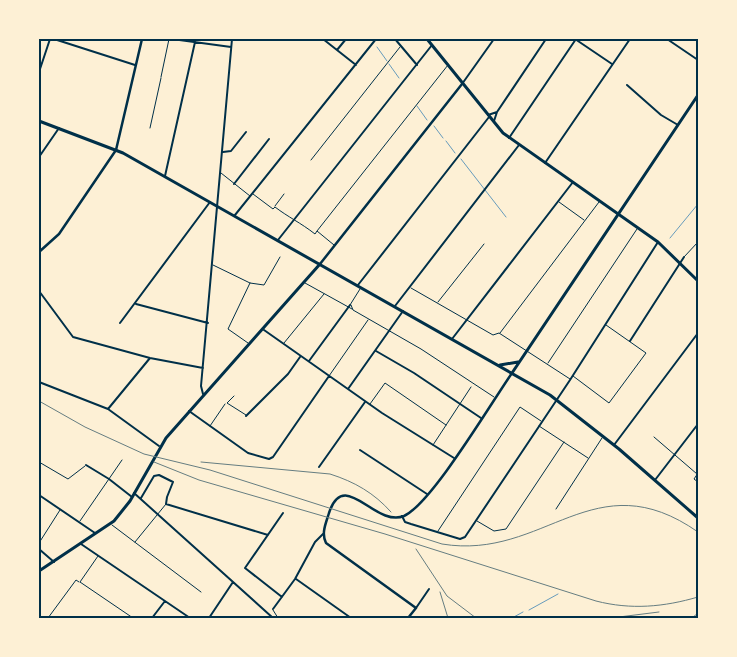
<svg xmlns="http://www.w3.org/2000/svg" width="737" height="657" font-family="Barlow,sans-serif">
  <rect width="100%" height="100%" fill="#fdf0d5"/>
  <g fill="none" stroke-linecap="round" stroke-linejoin="round">
    <path stroke="#669bbc" stroke-width="1" d="M377 47 387 61
      M389 64 399 78
      M417 106 427 120
      M434 126 443 138
      M446 141 455 153
      M461 159 506 217
      M670 238 698 204
      M529 610 558 594
      M512 618 523 612"/>
    <path stroke="#003049" stroke-width="1" d="M161 77 169 39
      M311 160 400 47
      M221 173 250 196
      M253 194 273 209 275 207C288 217 301 223 315 234L317 231 334 245
      M559 202 584 220
      M275 206 284 194
      M317 231 448 65
      M684 257 698 242
      M213 265 250 283 264 285 280 257
      M305 283 352 309
      M411 288 493 335 499 333 570 379
      M438 302 484 244
      M351 305 353 310 421 349 494 397
      M500 333 599 202
      M248 343 228 329 250 283
      M284 343 324 294
      M548 363 637 229
      M329 376 368 320
      M573 376 609 403 646 353 606 325
      M234 396 227 403 246 415
      M370 404 385 383 446 425
      M210 426 225 404
      M539 426 588 458
      M654 437 697 474
      M433 445 471 387
      M39 462 68 479 85 466
      M698 473 694 479 698 482
      M556 509 602 438
      M80 521 122 460
      M477 521 494 531 506 529 564 442
      M112 525 201 592
      M438 531 520 407 541 421
      M135 542 166 504
      M39 543 60 510
      M98 556 80 582 133 618
      M273 610 278 618
      M48 618 76 580 79 582"/>
    <path stroke="#003049" stroke-width="1" d="M150 128 161 78
      M350 305 360 289"/>
    <path stroke="#003049" stroke-width="2" d="M54 39 135 65
      M172 39 231 47
      M323 39 356 65
      M395 39 417 65
      M575 39 612 64
      M667 39 698 60
      M337 50 346 39
      M39 72 50 39
      M462 84 494 39
      M627 85 661 115 678 125
      M488 115 497 112
      M494 121 497 112 546 39
      M509 138 576 39
      M223 152 231 151 246 132
      M39 157 59 128
      M545 163 630 39
      M165 176 195 42
      M234 184 269 139
      M235 215 376 39
      M278 240 432 45
      M358 285 489 117
      M39 291 73 337 150 358 203 368
      M136 304 208 323
      M395 306 519 145
      M120 323 210 202
      M264 330 382 413 454 458
      M452 339 573 182
      M630 341 684 257
      M376 351 414 373 481 418
      M309 361 350 305
      M39 382 108 409 159 446
      M348 389 403 311
      M203 394 201 386 232 39
      M108 409 150 358
      M189 411 248 453 269 459 273 457 329 376
      M246 416 288 374 300 357
      M614 445 698 333
      M360 450 427 494
      M86 465 109 479 132 497
      M319 467 365 402
      M655 480 698 424
      M134 493 273 618
      M39 495 95 533
      M141 498 154 476 159 475 173 482 167 497 166 504 268 535
      M402 516 405 522 411 524 460 539 465 537 570 380 658 242
      M81 544 190 618
      M39 549 54 562
      M296 579 351 618
      M282 597 245 568 283 513
      M416 608 429 589
      M273 609 295 579 315 542 323 534
      M152 618 165 601
      M209 618 233 582"/>
    <path stroke="#003049" stroke-width="2.5" d="M39 252 59 234 116 150 142 39
      M320 264 462 84
      M39 616 42 618
      M408 618 416 608 326 543C321 533 326 523 329 513 344 467 375 528 404 516 432 503 491 403 512 373"/>
    <path stroke="#003049" stroke-width="3" d="M39 121 123 153 550 395 619 449 698 518
      M500 365 518 362
      M512 373 698 95
      M39 571 114 521 130 501 166 438 320 264"/>
    <path stroke="#003049" stroke-width="3" d="M427 39 503 133 658 242 698 281"/>
    <path stroke="#657d81" stroke-width="1" d="M39 401 85 427 144 454 210 470 442 544C545 561 594 459 698 532
      M154 462 199 480 385 534 596 601C631 610 664 607 698 597
      M201 462 330 474C355 482 374 493 391 512
      M416 549 447 596 476 618
      M440 592 448 618
      M611 618 659 612
      M692 618 698 613"/>
  </g>
  <rect width="737" height="657" fill="none" stroke="#fdf0d5" stroke-width="80"/>
  <rect x="40" y="40" width="657" height="577" fill="none" stroke="#003049" stroke-width="2"/>
</svg>
